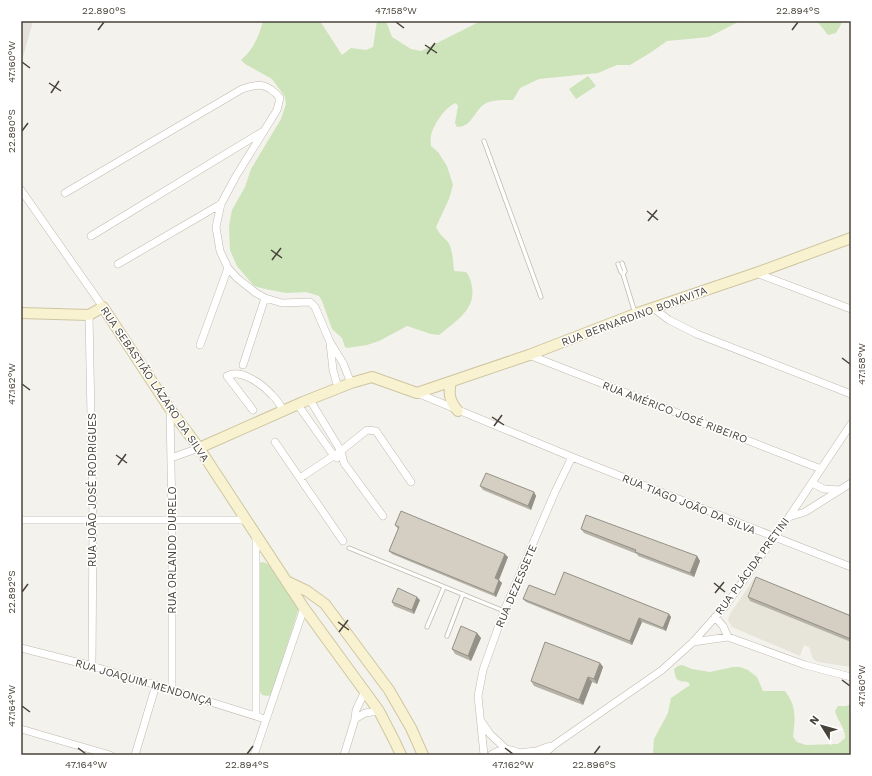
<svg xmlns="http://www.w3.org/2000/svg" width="872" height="776" font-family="'Work Sans',sans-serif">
  <rect width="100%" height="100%" fill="#f4f2ec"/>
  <path fill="#e7e4da" d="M755 577 851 615V667L818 662 813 659 809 647 804 645 800 656 732 627 728 620 730 614Z"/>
  <path fill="#e4e1dd" d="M21 21H33L21 64Z"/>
  <path fill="#cde3ba" d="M263 21H320L342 55 351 48 366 50 373 47 377 21H386L392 37 411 49 421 51 481 21H740L709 37 667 41 650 53 630 65H617L598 73 539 79 520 88 513 100C504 100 489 99 482 106 473 114 471 127 457 127L455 123 458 106 456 103C445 107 433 125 431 136 430 139 431 143 431 146L438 152 447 166 453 185 449 199 436 227C440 236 443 236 448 242 453 250 453 262 454 271L466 272C470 277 471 281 472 287 476 310 454 322 439 335L431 334 407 326 379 341 367 345 347 348 345 347 342 338 332 329 322 301 319 296 306 292 286 293 265 289 254 286 237 266 230 250 229 226 232 210 245 187 251 169 281 119 286 104 285 97 272 79 245 64 241 60C253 50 259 36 263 21Z
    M817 21H843L836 33 828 35Z
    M588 76 596 86 576 99 569 89Z
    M263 562 268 564 298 605 299 608 271 695 268 696 262 695 258 688 259 563Z
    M682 665 692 669 710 672 733 667H740L748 670 757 677 763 691H785C797 707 795 718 793 737L797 742 806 745 838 744 845 738C846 729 837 720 835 711L838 706H846L851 704V755H653L654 739 668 713 671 698 690 685 688 682C677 681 676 681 674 669L678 666Z"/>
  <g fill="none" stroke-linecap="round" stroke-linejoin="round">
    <defs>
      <path id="lane" d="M484 141 541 297
        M622 263 625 271 623 274
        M618 264 621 272 623 274 635 313
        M349 548 504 611
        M427 627 444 587
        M447 636 463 594"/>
      <path id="street" d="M21 190 103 307
        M65 193 242 89C259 83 267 83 280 98L277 110 236 176 221 204 216 227 220 251 228 268 237 278 256 293 265 298 282 303 310 302 315 307 330 342 343 363 351 383
        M91 236 262 132
        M118 264 221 204
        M756 273 851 309
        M653 308 669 320 697 334 851 394
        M89 315 93 519 92 666
        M330 343 333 370 338 388
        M200 345 228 268
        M529 355 821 469
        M243 365 265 298
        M417 393 572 457 851 567
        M310 400 341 451 344 463 383 516
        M298 405 334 456 337 458
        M170 409 172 519V690
        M253 410 227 376C241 368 263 385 272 395 277 399 280 406 284 411
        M275 442 343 541
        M171 458 199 448
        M300 478 341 451 367 430 376 431 411 482
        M812 483 824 489 840 490
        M789 517 805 512 851 483
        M21 520H247
        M256 536V716
        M715 617 723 626 728 637
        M693 642 728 637 805 665 851 677
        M21 648 92 666 156 685 265 719
        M355 719 365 713 379 711
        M481 721 490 734 506 749
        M21 729 110 755
        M518 753 536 751 550 746
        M135 755 156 685
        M254 755 304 608
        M344 755 355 719 356 710 365 691
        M484 755 478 696 483 670 504 611 555 492 572 457
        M491 755C500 748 512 747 521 755
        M543 755 554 745 662 670 693 642 726 605 789 517 851 424"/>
      <path id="secondary" d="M21 313 89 315 103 307 170 409 199 448 304 608 379 711 395 742 401 755
        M451 382C448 394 450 402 458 411
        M199 448 303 402 351 383 372 377 417 393 529 355 635 314 756 273 851 238
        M286 581 307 591 325 604 389 690 411 728 423 755"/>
    </defs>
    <use href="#lane" stroke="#bfbaaf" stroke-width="5"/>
    <use href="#street" stroke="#bfbaaf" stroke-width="8"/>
    <use href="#secondary" stroke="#cec6a1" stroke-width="12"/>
    <use href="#lane" stroke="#fff" stroke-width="3.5"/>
    <use href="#street" stroke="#fff" stroke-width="7"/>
    <use href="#secondary" stroke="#f9f2d1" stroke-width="10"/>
  </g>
  <path fill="#b6b2a7" d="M480 486 534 492 536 496 531 510 483 490Z
    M395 525 508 557 499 580 502 583 496 597 392 554 389 551 398 529Z
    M581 529 697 556 700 561 694 577 638 556 637 554 584 533Z
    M555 595 669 614 671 617 666 631 642 622 632 645 526 602 523 599Z
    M748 597 851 616V642L750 601Z
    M420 600 414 614 394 606 392 602Z
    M477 633 481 638 471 661 455 654 452 649Z
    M600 663 603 667 597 684 592 682 583 705 534 686 531 681Z"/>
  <path fill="#949188" d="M534 492 536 496 531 510 528 506Z
    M505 554 508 557 498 582 495 578Z
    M697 556 700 561 694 577 690 573Z
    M499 580 502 583 496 597 494 594Z
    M417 597 420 600 414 614 412 610Z
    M669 614 671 617 666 631 663 628Z
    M639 618 642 622 632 645 630 641Z
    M477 633 481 638 471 661 468 656Z
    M600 663 603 667 597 684 594 679Z
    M588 677 592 682 583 705 579 700Z"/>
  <path fill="#d4cfc2" stroke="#949188" d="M486 473 534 492 528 506 480 486Z
    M401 511 505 554 495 578 499 580 494 594 389 551 399 527 395 525Z
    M586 515 697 556 690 573 635 552 636 550 581 529Z
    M564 572 669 614 663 628 639 618 630 641 523 599 529 585 555 595Z
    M756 577 851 616V639L748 597Z
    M398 588 417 597 412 610 392 602Z
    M461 626 477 633 468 656 452 649Z
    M545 642 600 663 594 679 588 677 579 700 531 681Z"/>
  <path fill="none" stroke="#48433a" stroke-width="1.5" d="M396 22 404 28M98 30 104 22M792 30 798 22M425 45 437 53M427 54 435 43M22 62 30 68M49 83 61 91M51 93 59 81M22 131 28 123M647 211 658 220M648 221 657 210M271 250 282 258M272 260 281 248M842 358 850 364M22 384 30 390M492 417 504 425M494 426 502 415M116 455 127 463M118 465 126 454M714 583 725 592M22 592 28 584M715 593 724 582M338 622 349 630M339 632 348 620M842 680 850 686M22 706 30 712M78 748 86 754M505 748 513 754M247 754 253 746M594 754 600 746"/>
  <g text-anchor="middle" stroke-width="3" stroke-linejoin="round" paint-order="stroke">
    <g font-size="11" fill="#48433a" stroke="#fff">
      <text transform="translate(634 316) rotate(-20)" y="4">RUA BERNARDINO BONAVITA</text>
      <text transform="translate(155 384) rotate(56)" y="4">RUA SEBASTIÃO LÁZARO DA SILVA</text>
      <text transform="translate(675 412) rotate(21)" y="4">RUA AMÉRICO JOSÉ RIBEIRO</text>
      <text transform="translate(92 490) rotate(-90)" y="4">RUA JOÃO JOSÉ RODRIGUES</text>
      <text transform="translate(689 504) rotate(22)" y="4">RUA TIAGO JOÃO DA SILVA</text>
      <text transform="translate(172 550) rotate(-90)" y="4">RUA ORLANDO DURELO</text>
      <text transform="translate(752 566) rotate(-54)" y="4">RUA PLÁCIDA PRETINI</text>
      <text transform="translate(516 586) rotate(-67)" y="4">RUA DEZESSETE</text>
      <text transform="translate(144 682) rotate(16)" y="4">RUA JOAQUIM MENDONÇA</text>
    </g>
  </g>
  <rect width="872" height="776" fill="none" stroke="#ffffff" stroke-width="44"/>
  <g transform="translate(822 726) rotate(307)" stroke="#ffffff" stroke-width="3" paint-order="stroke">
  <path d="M0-3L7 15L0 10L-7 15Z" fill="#48433a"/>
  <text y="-6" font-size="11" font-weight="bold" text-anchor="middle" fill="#48433a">N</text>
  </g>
  <rect x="22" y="22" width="828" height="732" fill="none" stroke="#48433a" stroke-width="1.5"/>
  <g font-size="10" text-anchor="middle" fill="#48433a">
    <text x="104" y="14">22.890°S</text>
    <text x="396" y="14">47.158°W</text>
    <text x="798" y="14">22.894°S</text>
    <text transform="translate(11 62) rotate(-90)" y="4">47.160°W</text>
    <text transform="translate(11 131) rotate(-90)" y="4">22.890°S</text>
    <text transform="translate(861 364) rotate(-90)" y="4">47.158°W</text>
    <text transform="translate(11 384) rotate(-90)" y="4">47.162°W</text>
    <text transform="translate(11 592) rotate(-90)" y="4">22.892°S</text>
    <text transform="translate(861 686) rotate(-90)" y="4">47.160°W</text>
    <text transform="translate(11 706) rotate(-90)" y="4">47.164°W</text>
    <text x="86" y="768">47.164°W</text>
    <text x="247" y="768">22.894°S</text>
    <text x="513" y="768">47.162°W</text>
    <text x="594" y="768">22.896°S</text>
  </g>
</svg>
